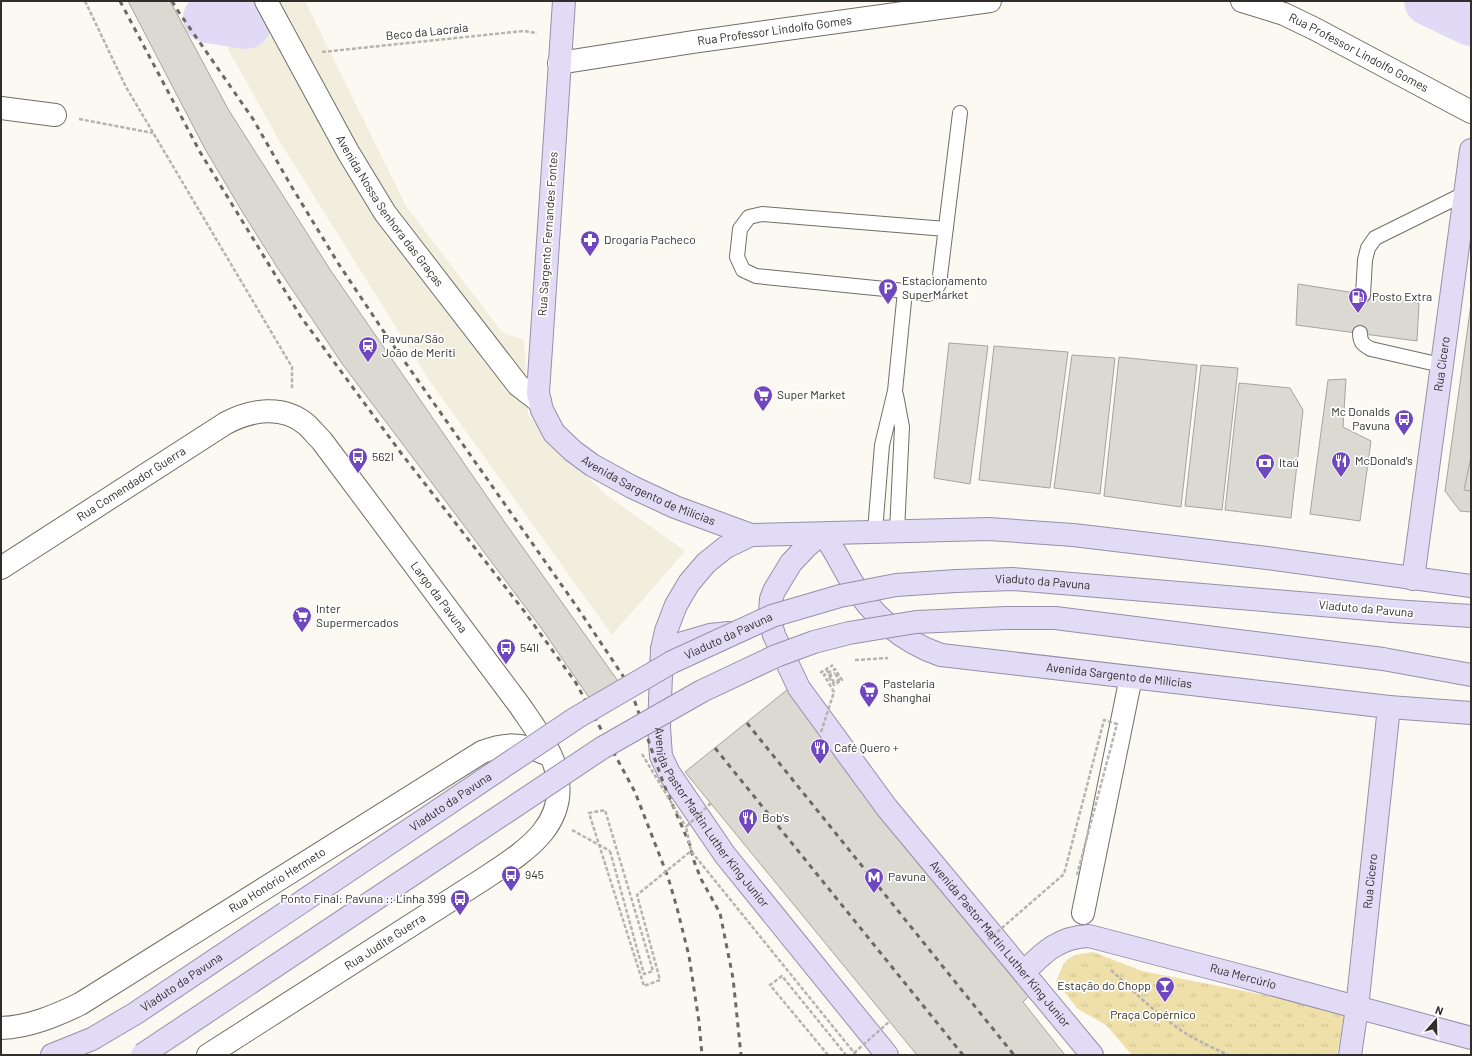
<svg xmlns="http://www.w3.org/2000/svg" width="1472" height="1056" font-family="Barlow,sans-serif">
  <defs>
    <pattern id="grass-tufts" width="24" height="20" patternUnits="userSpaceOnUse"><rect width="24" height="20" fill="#efdfa9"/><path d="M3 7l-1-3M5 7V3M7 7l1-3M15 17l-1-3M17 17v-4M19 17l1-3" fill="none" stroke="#cdc092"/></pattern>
  </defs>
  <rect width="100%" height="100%" fill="#fbf9f1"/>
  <path fill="#f2eede" d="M201 1H305L406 206 502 332 524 340 528 415 604 493 685 551 612 635 429 380 280 142Z"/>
  <path fill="url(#grass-tufts)" d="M1093 952 1142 971 1345 1011 1337 1055H1132L1106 1025 1078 1009 1056 982C1066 957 1066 956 1093 952Z"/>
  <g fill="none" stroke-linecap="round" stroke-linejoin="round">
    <path stroke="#e0daf6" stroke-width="50" d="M1429 1 1471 21
      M208 18 246 24"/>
  </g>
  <path fill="#dbd9d1" stroke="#a6a49d" d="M128 1H170L228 109 331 271 506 524 618 681 590 699 542 629 343 365 277 267 243 213 205 149Z
    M1298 284 1419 303 1417 341 1296 325Z
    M1471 304V512L1460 511 1445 491Z
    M949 343 988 346 970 484 934 478Z
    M994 346 1068 352 1050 488 979 480Z
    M1072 355 1115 358 1100 494 1054 488Z
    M1119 357 1197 365 1181 507 1104 496Z
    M1201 365 1238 368 1222 510 1185 506Z
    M1346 379 1343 427 1371 441 1360 521 1310 514 1328 380Z
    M1239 383 1290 388 1303 410 1291 518 1225 510Z
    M1471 457V491L1464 490Z
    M788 689 1031 994 1023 1002 1065 1055H917L685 772Z"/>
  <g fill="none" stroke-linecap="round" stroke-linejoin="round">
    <defs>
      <path id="lane" d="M905 291 756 276 743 270 737 257 740 229 749 217 762 214 946 229
        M1363 295 1365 260 1368 248 1375 238 1464 194
        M1360 333C1360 342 1363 345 1371 349L1441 365
        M896 395 902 427 897 531
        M875 531 882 445 895 391 905 291 928 294 934 292 939 284 960 113"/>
      <g id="street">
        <path id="s1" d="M266 1 348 152 385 213 518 385 540 402"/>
        <path d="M1 108 55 115"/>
        <path d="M1083 913 1131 677"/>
        <path id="s2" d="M1 1028C29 1027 55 1016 80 1004L482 752C505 743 521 743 544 753"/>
      </g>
      <g id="secondary">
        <path id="s3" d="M1242 1 1284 14 1315 29 1471 112"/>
        <path id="s4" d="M559 63 693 42 990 1"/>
        <path id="s5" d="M1 568 226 423C251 410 283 404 307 425 312 430 317 436 322 441L520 706C532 724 551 749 556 770 570 825 524 852 485 878L208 1055"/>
      </g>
      <g id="primary">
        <path id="s6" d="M564 1 538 393 542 410 554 433 573 451 592 465 632 487 675 507 751 535 989 529 1073 535 1267 558 1471 586"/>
        <path id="s7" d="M821 534 806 547 791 563 774 591 771 599 770 612 771 624 774 635 799 688 887 808 1092 1055"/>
        <path id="s8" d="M823 534C834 548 841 564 850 579 870 614 902 642 941 655L1389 707 1471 713"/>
        <path id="s9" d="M751 535 726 547 706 563 689 583 676 605 666 631 662 649 659 727 661 756 669 773 725 855 887 1055"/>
        <path id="s10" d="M1413 579 1471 150"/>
        <path d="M1393 611 1471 616"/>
        <path d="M662 649 710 635 729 633"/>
        <path d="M1383 659 1471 675"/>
        <path id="s11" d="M1024 972C1044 952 1059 937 1089 936L1234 974 1471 1038"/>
        <path d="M52 1055 92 1039"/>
        <path id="s12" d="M1350 1055 1357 1008 1389 707"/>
      </g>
    </defs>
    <use href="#lane" stroke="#706e67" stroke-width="16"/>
    <use href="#street" stroke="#706e67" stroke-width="24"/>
    <use href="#secondary" stroke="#706e67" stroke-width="24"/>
    <use href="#primary" stroke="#968fab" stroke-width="24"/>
    <path stroke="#b6b4ae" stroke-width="2.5" stroke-dasharray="4 2" stroke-linecap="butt" d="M85 1 126 87 292 367V389
      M322 52 523 31 537 33
      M79 119 153 133
      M855 660 888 658
      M826 669 834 682 839 680 835 673
      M820 673 833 665
      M572 830 610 851
      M1111 970C1131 989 1151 1009 1174 1025 1190 1038 1210 1046 1228 1055
      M828 1055 770 985 782 976 846 1055"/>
    <use href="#lane" stroke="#fff" stroke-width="14"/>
    <use href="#street" stroke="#fff" stroke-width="22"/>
    <use href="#secondary" stroke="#fff" stroke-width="22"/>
    <use href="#primary" stroke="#e1dbf6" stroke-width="22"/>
    <path stroke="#6b6a65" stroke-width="3" stroke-dasharray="5 5" stroke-linecap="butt" d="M120 1 200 152 301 317 401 453 524 611 576 683 635 792 668 877 677 908 689 956 699 1022 702 1055
      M172 1 178 11 253 119 290 184 338 263 386 335 577 607 629 685 664 785 690 845 694 861 701 879 720 913 733 978 741 1055
      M747 723 1014 1055
      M715 748 963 1055"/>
    <defs>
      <g id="primary-bridge">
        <path id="s13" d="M92 1039 136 1013 576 718 672 662 772 616 840 596 896 585 956 581 1013 579 1393 611"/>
        <path d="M142 1055 602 748 702 691 776 656 814 642 849 633 916 622 1006 618H1055L1383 659"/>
      </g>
    </defs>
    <use href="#primary-bridge" stroke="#968fab" stroke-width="24" stroke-linecap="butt"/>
    <path stroke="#b6b4ae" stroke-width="2.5" stroke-dasharray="4 2" stroke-linecap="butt" d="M821 732 834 692 824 675 835 669 842 680 834 685 828 676 835 673
      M642 754 686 827
      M711 803 686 827 691 851 856 1055
      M610 851 644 974 653 971 605 810 589 813 644 986 660 980 637 895 691 851
      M988 940 1064 874 1104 720 1117 724 1077 875
      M854 1053 890 1021"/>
    <use href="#primary-bridge" stroke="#e1dbf6" stroke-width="22"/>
  </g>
  <defs>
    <symbol id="pharmacy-pin" viewBox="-11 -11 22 30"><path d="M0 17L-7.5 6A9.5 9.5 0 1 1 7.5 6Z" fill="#6f47bf" stroke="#fff"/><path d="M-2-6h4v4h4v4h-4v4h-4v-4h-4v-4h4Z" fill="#fff"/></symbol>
    <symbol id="parking-pin" viewBox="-11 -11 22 30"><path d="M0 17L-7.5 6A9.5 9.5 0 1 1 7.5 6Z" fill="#6f47bf" stroke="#fff"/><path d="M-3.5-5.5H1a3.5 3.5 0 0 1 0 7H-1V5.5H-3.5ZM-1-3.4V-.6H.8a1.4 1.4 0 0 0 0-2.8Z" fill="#fff"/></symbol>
    <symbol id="fuel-pin" viewBox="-11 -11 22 30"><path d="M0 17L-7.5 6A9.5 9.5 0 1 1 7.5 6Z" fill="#6f47bf" stroke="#fff"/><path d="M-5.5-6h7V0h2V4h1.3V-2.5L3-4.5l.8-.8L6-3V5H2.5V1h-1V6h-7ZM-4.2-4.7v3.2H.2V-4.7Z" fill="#fff"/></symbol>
    <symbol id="station-pin" viewBox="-11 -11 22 30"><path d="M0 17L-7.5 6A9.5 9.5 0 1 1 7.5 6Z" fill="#6f47bf" stroke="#fff"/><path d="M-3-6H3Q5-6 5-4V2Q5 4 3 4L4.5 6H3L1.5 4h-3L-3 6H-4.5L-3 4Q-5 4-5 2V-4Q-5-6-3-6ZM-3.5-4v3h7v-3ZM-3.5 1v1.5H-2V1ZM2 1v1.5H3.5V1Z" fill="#fff"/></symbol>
    <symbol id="supermarket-pin" viewBox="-11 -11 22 30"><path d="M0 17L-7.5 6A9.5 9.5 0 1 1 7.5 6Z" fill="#6f47bf" stroke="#fff"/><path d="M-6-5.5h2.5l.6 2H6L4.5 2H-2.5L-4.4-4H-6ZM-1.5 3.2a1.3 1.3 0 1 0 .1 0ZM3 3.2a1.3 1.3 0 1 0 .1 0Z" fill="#fff"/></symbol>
    <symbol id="bus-pin" viewBox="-11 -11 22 30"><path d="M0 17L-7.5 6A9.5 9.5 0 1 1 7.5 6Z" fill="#6f47bf" stroke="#fff"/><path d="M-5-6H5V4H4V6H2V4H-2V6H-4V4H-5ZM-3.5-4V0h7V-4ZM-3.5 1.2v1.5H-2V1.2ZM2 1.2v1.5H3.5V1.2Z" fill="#fff"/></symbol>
    <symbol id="restaurant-pin" viewBox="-11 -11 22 30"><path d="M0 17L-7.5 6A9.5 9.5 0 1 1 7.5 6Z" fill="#6f47bf" stroke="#fff"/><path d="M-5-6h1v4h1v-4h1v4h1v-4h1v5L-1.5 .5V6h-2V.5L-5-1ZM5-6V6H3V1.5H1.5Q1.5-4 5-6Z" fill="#fff"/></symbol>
    <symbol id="bank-pin" viewBox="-11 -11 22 30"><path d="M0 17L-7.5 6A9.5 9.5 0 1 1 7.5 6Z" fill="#6f47bf" stroke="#fff"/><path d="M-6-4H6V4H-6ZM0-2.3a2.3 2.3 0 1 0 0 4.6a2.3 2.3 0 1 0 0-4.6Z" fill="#fff"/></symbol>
    <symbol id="metro-pin" viewBox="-11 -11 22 30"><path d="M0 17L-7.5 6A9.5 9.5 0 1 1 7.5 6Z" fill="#6f47bf" stroke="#fff"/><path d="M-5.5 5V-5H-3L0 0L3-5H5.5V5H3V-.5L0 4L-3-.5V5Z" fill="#fff"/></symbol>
    <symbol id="bar-pin" viewBox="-11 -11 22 30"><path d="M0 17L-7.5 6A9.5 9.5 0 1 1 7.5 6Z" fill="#6f47bf" stroke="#fff"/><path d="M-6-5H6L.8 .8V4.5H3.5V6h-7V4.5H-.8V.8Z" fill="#fff"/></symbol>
  </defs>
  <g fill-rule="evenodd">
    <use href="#pharmacy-pin" x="579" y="229" width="22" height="30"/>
    <use href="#parking-pin" x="877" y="277" width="22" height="30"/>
    <use href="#fuel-pin" x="1347" y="286" width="22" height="30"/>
    <use href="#station-pin" x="357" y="335" width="22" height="30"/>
    <use href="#supermarket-pin" x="752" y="384" width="22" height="30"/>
    <use href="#bus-pin" x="1393" y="408" width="22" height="30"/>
    <use href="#bus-pin" x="347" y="446" width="22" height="30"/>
    <use href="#restaurant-pin" x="1330" y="450" width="22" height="30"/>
    <use href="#bank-pin" x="1254" y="452" width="22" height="30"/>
    <use href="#supermarket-pin" x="291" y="605" width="22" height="30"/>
    <use href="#bus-pin" x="495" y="637" width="22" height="30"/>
    <use href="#supermarket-pin" x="858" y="680" width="22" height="30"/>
    <use href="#restaurant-pin" x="809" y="737" width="22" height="30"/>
    <use href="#restaurant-pin" x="737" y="807" width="22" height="30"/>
    <use href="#bus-pin" x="500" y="864" width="22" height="30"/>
    <use href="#metro-pin" x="863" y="866" width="22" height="30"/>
    <use href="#bus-pin" x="449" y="888" width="22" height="30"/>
    <use href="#bar-pin" x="1154" y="975" width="22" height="30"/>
  </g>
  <g text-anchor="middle" stroke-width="3.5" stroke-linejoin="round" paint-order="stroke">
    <g font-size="12" fill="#2f2e2b" stroke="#fff">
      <text dy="4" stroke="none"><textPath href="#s4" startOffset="218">Rua Professor Lindolfo Gomes</textPath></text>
      <text transform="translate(427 32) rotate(-6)" y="4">Beco da Lacraia</text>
      <text dy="4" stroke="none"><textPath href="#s3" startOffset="128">Rua Professor Lindolfo Gomes</textPath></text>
      <text dy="4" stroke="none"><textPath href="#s1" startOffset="244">Avenida Nossa Senhora das Graças</textPath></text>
      <text transform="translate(548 234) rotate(-86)" y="4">Rua Sargento Fernandes Fontes</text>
      <text dy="4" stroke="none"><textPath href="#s10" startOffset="217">Rua Cícero</textPath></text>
      <text dy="4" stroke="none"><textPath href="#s5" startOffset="155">Rua Comendador Guerra</textPath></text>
      <text dy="4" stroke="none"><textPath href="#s6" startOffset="548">Avenida Sargento de Milícias</textPath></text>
      <text dy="4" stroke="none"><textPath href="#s13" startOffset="1077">Viaduto da Pavuna</textPath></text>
      <text dy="4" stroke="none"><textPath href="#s5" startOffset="571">Largo da Pavuna</textPath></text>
      <text transform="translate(1366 609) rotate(5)" y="4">Viaduto da Pavuna</text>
      <text dy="4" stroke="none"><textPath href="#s13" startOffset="754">Viaduto da Pavuna</textPath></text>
      <text dy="4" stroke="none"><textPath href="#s8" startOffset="353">Avenida Sargento de Milícias</textPath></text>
      <text dy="4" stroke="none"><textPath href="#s13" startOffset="430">Viaduto da Pavuna</textPath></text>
      <text dy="4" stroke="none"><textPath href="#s9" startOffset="336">Avenida Pastor Martin Luther King Junior</textPath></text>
      <text dy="4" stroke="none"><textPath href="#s2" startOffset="316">Rua Honório Hermeto</textPath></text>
      <text dy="4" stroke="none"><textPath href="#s12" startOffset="175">Rua Cícero</textPath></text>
      <text transform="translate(385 942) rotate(-33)" y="4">Rua Judite Guerra</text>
      <text dy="4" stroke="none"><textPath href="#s7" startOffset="504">Avenida Pastor Martin Luther King Junior</textPath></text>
      <text dy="4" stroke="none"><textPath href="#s11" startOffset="236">Rua Mercúrio</textPath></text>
      <text dy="4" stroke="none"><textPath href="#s13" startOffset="106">Viaduto da Pavuna</textPath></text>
    </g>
    <g font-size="12" fill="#2f2e2b" stroke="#fff" text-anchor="start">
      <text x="604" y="244">Drogaria Pacheco</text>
      <text x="902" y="285">Estacionamento<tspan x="902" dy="14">SuperMarket</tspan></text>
      <text x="1372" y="301">Posto Extra</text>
      <text x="382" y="343">Pavuna/São<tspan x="382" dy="14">João de Meriti</tspan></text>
      <text x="777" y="399">Super Market</text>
      <text x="1390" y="416" text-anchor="end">Mc Donalds<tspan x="1390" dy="14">Pavuna</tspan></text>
      <text x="372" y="461">562I</text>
      <text x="1355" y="465">McDonald's</text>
      <text x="1279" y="467">Itaú</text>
      <text x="316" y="613">Inter<tspan x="316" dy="14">Supermercados</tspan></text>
      <text x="520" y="652">541I</text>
      <text x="883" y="688">Pastelaria<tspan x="883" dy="14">Shanghai</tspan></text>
      <text x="834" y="752">Café Quero +</text>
      <text x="762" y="822">Bob's</text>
      <text x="525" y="879">945</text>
      <text x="888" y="881">Pavuna</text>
      <text x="446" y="903" text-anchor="end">Ponto Final: Pavuna :: Linha 399</text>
      <text x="1151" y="990" text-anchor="end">Estação do Chopp</text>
    </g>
    <g font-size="12" fill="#342b0a" stroke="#fff">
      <text x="1153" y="1019">Praça Copérnico</text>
    </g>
  </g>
  <rect width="1472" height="1056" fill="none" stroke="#2f2e2b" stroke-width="4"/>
  <g transform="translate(1436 1020) rotate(20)" stroke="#ffffff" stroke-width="3" paint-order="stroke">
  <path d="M0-3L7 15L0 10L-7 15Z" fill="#2f2e2b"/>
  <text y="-6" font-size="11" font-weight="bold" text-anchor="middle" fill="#2f2e2b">N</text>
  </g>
</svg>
